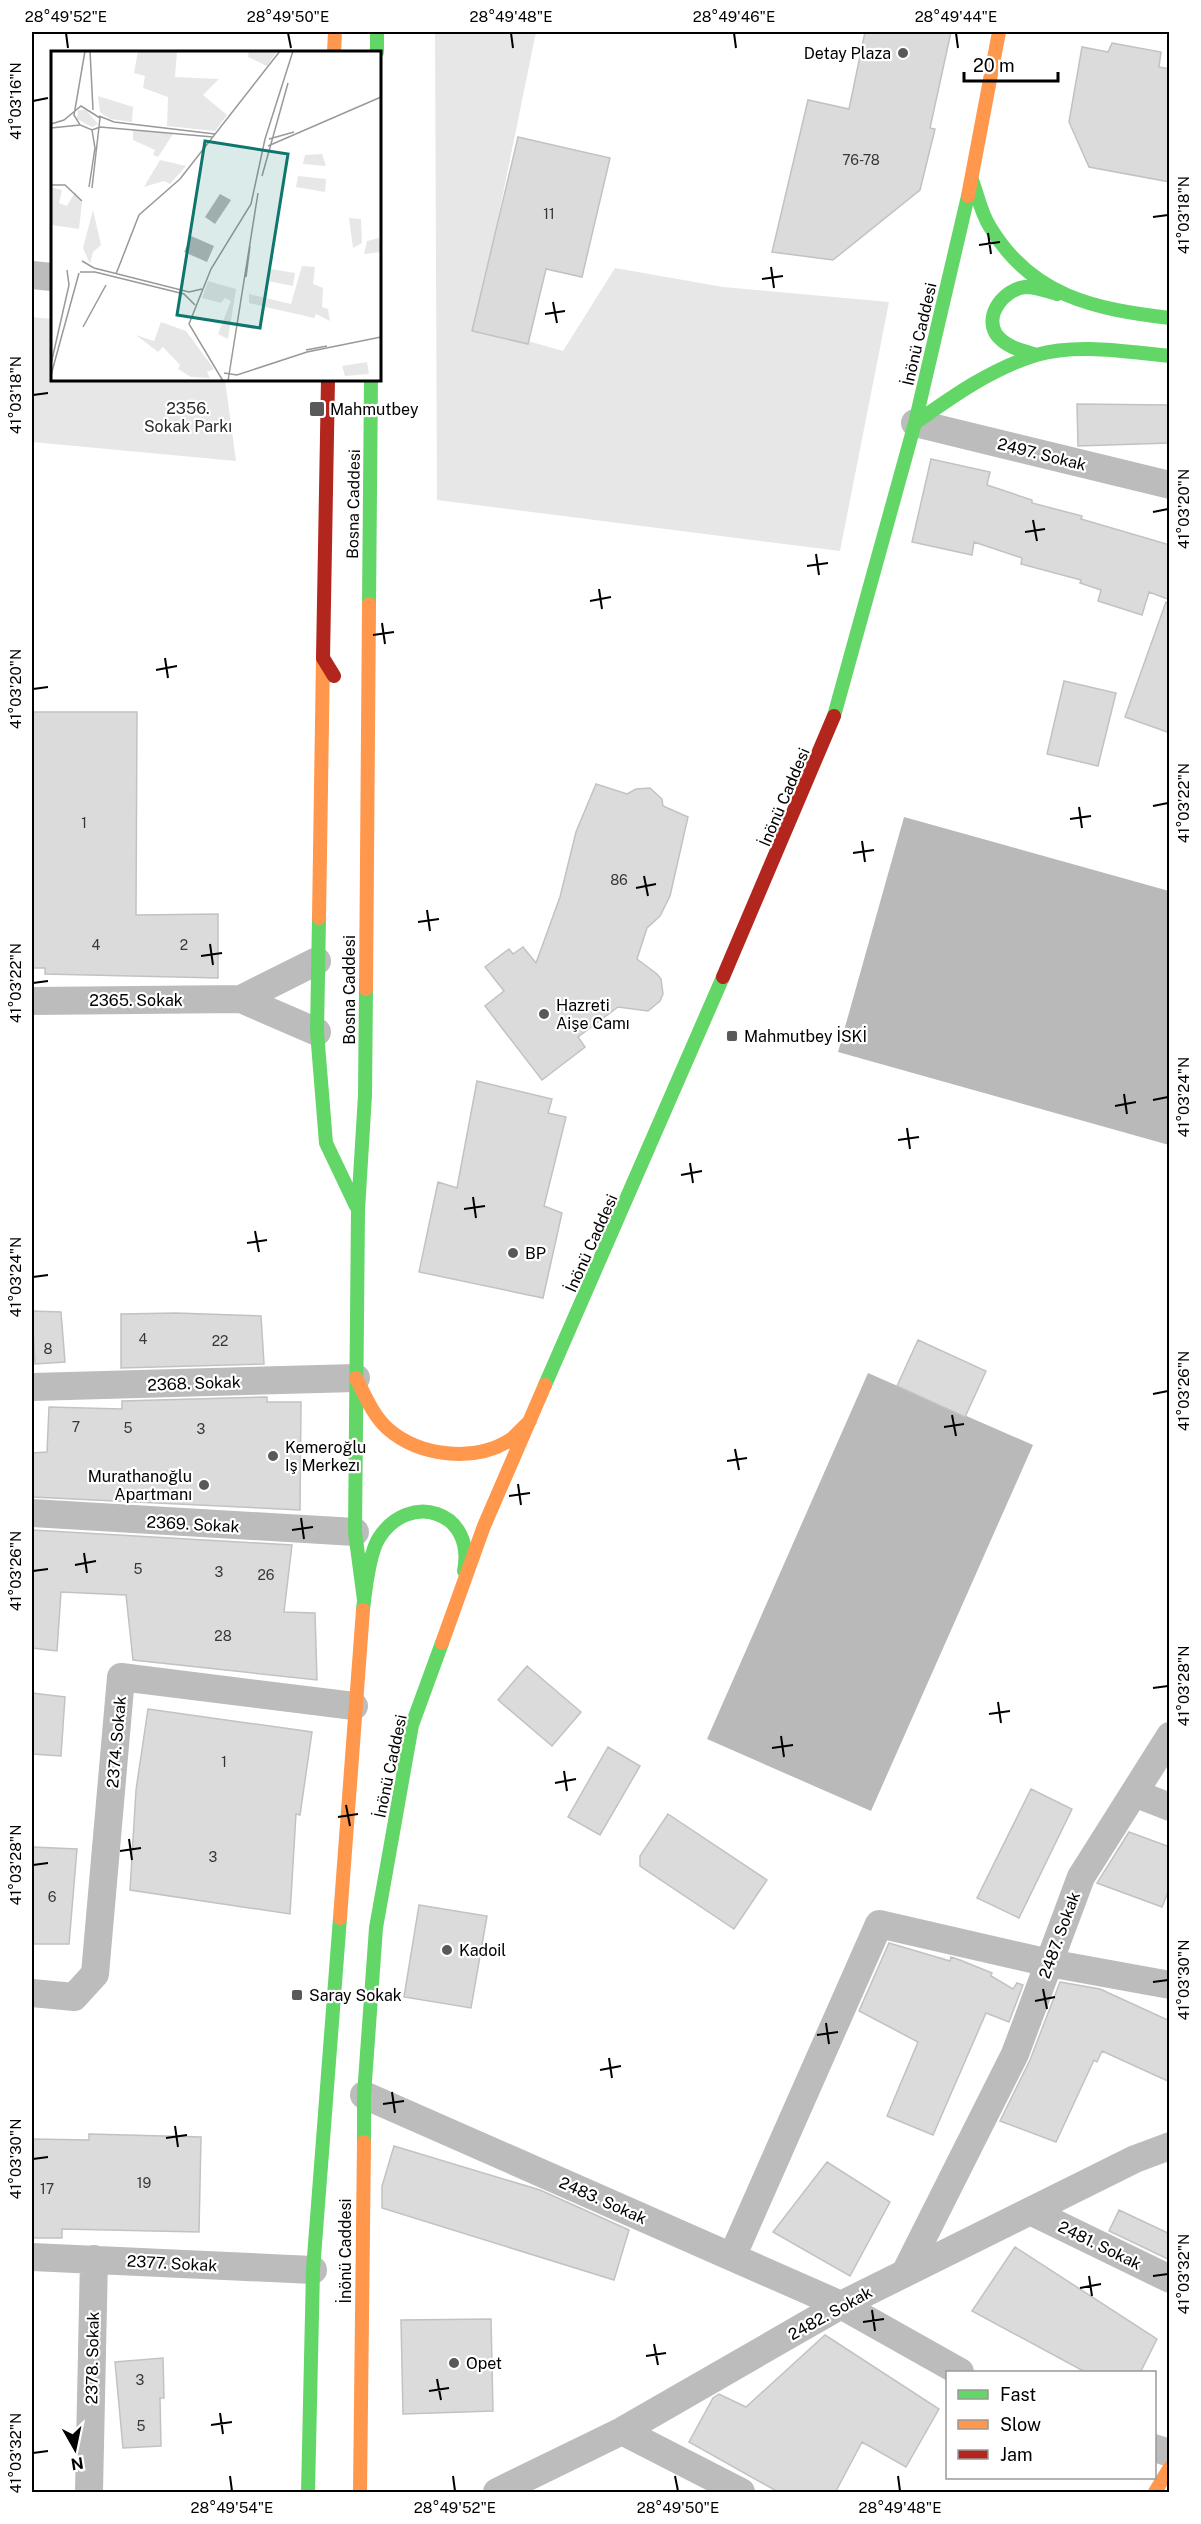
<svg xmlns="http://www.w3.org/2000/svg" width="1201" height="2524" font-family="'Public Sans',sans-serif">
  <rect width="100%" height="100%" fill="#fff"/>
  <path fill="#e7e7e7" d="M435 32H536L476 326 563 351 615 268 723 287 889 302 840 551 437 500Z
    M32 317 52 319V380H225L236 461 32 442Z"/>
  <path fill="#b9b9b9" d="M904 817 1169 891V1145L838 1052Z
    M868 1373 1033 1445 871 1811 707 1739Z"/>
  <path fill="#dbdbdb" stroke="#c2c2c2" stroke-width="1.5" d="M865 32H951L930 128 935 129 920 190 833 260 772 252 808 100 849 109Z
    M1112 43 1161 52 1159 67 1170 69V182L1089 167 1069 122 1082 47 1108 52Z
    M518 137 610 158 582 277 546 269 528 344 472 331Z
    M1077 404 1170 405V443L1078 446Z
    M931 459 990 472 987 485 1032 500V503L1082 516 1081 519 1170 545V600L1149 592 1142 615 1098 601 1101 590 1080 583 1081 580 1021 564 1022 558 974 542 972 555 912 542Z
    M1166 602 1170 603V733L1125 717Z
    M1064 681 1116 693 1098 766 1047 754Z
    M32 712H137L136 915 218 914V978L45 974V968H32Z
    M596 784 627 794 636 789 650 788 662 799 663 806 688 817 670 896 660 916 647 928 637 959 657 974 661 979 663 994 660 1001 648 1011 618 1007 578 1037 585 1047 542 1080 485 1006 504 991 485 967 509 949 513 954 523 947 536 963 560 897 576 832Z
    M477 1081 552 1099 548 1113 566 1117 544 1206 562 1213 543 1298 419 1272 438 1182 457 1188Z
    M32 1311 61 1312 65 1362 35 1364Z
    M176 1313 261 1316 264 1364 121 1368V1314Z
    M918 1340 986 1371 965 1417 897 1386Z
    M267 1397V1402H301L300 1510 32 1497V1453L47 1452 49 1407 122 1409V1401Z
    M32 1530 292 1545 284 1612 315 1613 317 1680 133 1660 126 1595 61 1592 57 1651 32 1648Z
    M527 1666 581 1712 552 1746 498 1700Z
    M32 1693 65 1697 61 1756 32 1754Z
    M148 1709 312 1732 300 1815 296 1814 290 1914 130 1890 136 1790Z
    M608 1747 640 1766 600 1835 568 1817Z
    M1031 1789 1072 1809 1019 1918 977 1898Z
    M668 1814 767 1880 734 1929 640 1866V1856Z
    M1129 1832 1170 1847V1887L1162 1907 1097 1883Z
    M32 1847 77 1849 69 1944H32Z
    M419 1905 487 1916 471 2008 404 1997Z
    M889 1943 950 1961 951 1957 960 1960 992 1973 991 1976 1013 1989 1017 1983 1023 1985 1009 2022 986 2013 933 2135 887 2116 918 2042 859 2011Z
    M1060 1982 1100 1989 1170 2021V2082L1102 2051 1097 2062 1094 2060 1056 2142 1000 2121 1030 2060Z
    M89 2134 201 2137 199 2232 62 2229V2238H32V2139L89 2140Z
    M394 2146 540 2190 629 2230 614 2280 382 2208V2186Z
    M827 2162 890 2202 850 2276 773 2232Z
    M1119 2210 1170 2234V2260L1109 2231Z
    M1015 2247 1157 2339 1140 2373H1087L972 2311Z
    M491 2319 493 2411 403 2414 401 2320Z
    M825 2335 939 2409 906 2467 862 2442 835 2493H780L689 2442 713 2398 719 2394 746 2407Z
    M163 2358 164 2398H160L161 2446 123 2448 115 2362Z"/>
  <g fill="none" stroke-linecap="round" stroke-linejoin="round">
    <path stroke="#bcbcbc" stroke-width="28" d="M32 275 52 277
      M915 423 1170 485
      M241 999 317 961
      M32 1001 241 999 317 1032
      M32 1387 356 1378
      M32 1513 355 1532
      M1134 1793 1170 1807
      M32 1993 74 1997 95 1974 121 1677 354 1706
      M364 2095 841 2305 960 2372
      M1030 2211 1170 2279
      M32 2257 313 2270
      M732 2257 879 1924 1049 1963 1170 1985
      M905 2273 1015 2054 1081 1877 1170 1736
      M622 2431 741 2492
      M1154 2448 1170 2453
      M89 2492 94 2259
      M497 2492 622 2431 841 2305 1135 2159 1170 2146"/>
    <path stroke="#63d668" stroke-width="14" d="M377 32V52
      M972 180C978 196 981 213 990 227 1032 297 1095 309 1170 318
      M1037 355C1023 351 1005 347 996 334 984 314 1005 289 1025 287 1036 287 1047 291 1057 294
      M915 423C953 396 991 369 1036 355 1078 343 1127 352 1170 356
      M369 604 371 380
      M834 716 915 423 968 196
      M319 918 317 1032 326 1143 356 1206
      M545 1385 723 977
      M364 1600 355 1532 358 1210 365 1095 366 989
      M363 1610C365 1592 369 1553 379 1538 408 1491 476 1510 464 1571
      M364 2142V2095L376 1928 412 1725 442 1643
      M308 2492 313 2270 340 1918"/>
    <path stroke="#ff974d" stroke-width="14" d="M334 52 335 32
      M968 196 999 32
      M319 918 323 658
      M366 989 369 604
      M356 1378C365 1395 373 1416 388 1429 419 1456 474 1463 510 1440 517 1435 523 1427 530 1421
      M442 1643 484 1526 545 1385
      M340 1918 363 1610
      M360 2492 364 2142
      M1155 2492 1170 2467"/>
    <path stroke="#b3261e" stroke-width="14" d="M328 380 323 658 334 676
      M723 977 834 716"/>
  </g>
  <path fill="none" stroke="#000" stroke-width="2" d="M66 33 68 48M288 33 291 48M511 33 513 48M734 33 736 48M956 33 958 48M33 101 48 98M1153 217 1168 215M988 233 991 254M979 245 1000 242M771 267 774 288M762 279 783 276M553 302 557 323M545 314 565 311M33 395 48 393M1153 512 1168 509M1033 520 1037 541M1025 532 1045 529M816 554 819 575M807 566 828 563M599 589 602 609M590 601 611 597M382 623 385 644M373 635 394 632M165 658 168 678M156 670 177 666M33 689 48 687M1153 806 1168 803M1079 807 1082 828M1070 819 1091 816M862 841 865 862M853 853 874 850M644 876 648 896M636 888 656 884M427 910 430 931M418 922 439 919M210 944 213 965M201 956 222 953M33 983 48 981M1124 1094 1127 1114M1153 1100 1168 1097M1115 1106 1136 1102M907 1128 910 1149M898 1140 919 1137M690 1163 693 1183M681 1175 702 1171M473 1197 476 1218M464 1209 485 1206M255 1231 259 1252M247 1243 267 1240M33 1277 48 1275M1153 1394 1168 1391M952 1415 956 1436M944 1427 964 1424M735 1449 739 1470M727 1461 747 1458M518 1484 521 1505M509 1496 530 1493M301 1518 304 1539M292 1530 313 1527M84 1553 87 1573M75 1565 96 1561M33 1571 48 1569M1153 1688 1168 1686M998 1702 1001 1723M989 1714 1010 1711M781 1736 784 1757M772 1748 793 1745M564 1771 567 1791M555 1783 576 1779M346 1805 350 1826M338 1817 358 1814M129 1839 132 1860M120 1851 141 1848M33 1865 48 1863M1153 1982 1168 1980M1043 1989 1047 2009M1035 2001 1055 1997M826 2023 829 2044M817 2035 838 2032M609 2058 612 2078M600 2070 621 2066M392 2092 395 2113M383 2104 404 2101M175 2126 178 2147M166 2138 187 2135M33 2159 48 2157M1089 2276 1092 2296M1153 2276 1168 2274M1080 2288 1101 2284M872 2310 875 2331M863 2322 884 2319M654 2344 658 2365M646 2356 666 2353M437 2379 441 2400M429 2391 449 2388M220 2413 223 2434M211 2425 232 2422M33 2453 48 2451M230 2476 232 2491M453 2476 455 2491M675 2476 678 2491M898 2476 900 2491"/>
  <g fill="#595959" stroke="#fff" stroke-width="2">
    <circle cx="903" cy="53" r="6"/>
    <rect x="309" y="401" width="16" height="16" rx="3"/>
    <circle cx="544" cy="1014" r="6"/>
    <rect x="726" y="1030" width="12" height="12" rx="3"/>
    <circle cx="513" cy="1253" r="6"/>
    <circle cx="273" cy="1456" r="6"/>
    <circle cx="204" cy="1485" r="6"/>
    <circle cx="447" cy="1950" r="6"/>
    <rect x="291" y="1989" width="12" height="12" rx="3"/>
    <circle cx="454" cy="2363" r="6"/>
  </g>
  <g text-anchor="middle" stroke-width="4.5" stroke-linejoin="round" paint-order="stroke">
    <g font-size="14" fill="#373737">
      <text x="861" y="165">76-78</text>
      <text x="549" y="219">11</text>
      <text x="84" y="828">1</text>
      <text x="619" y="885">86</text>
      <text x="96" y="950">4</text>
      <text x="184" y="950">2</text>
      <text x="143" y="1344">4</text>
      <text x="220" y="1346">22</text>
      <text x="48" y="1354">8</text>
      <text x="76" y="1432">7</text>
      <text x="128" y="1433">5</text>
      <text x="201" y="1434">3</text>
      <text x="138" y="1574">5</text>
      <text x="219" y="1577">3</text>
      <text x="266" y="1580">26</text>
      <text x="223" y="1641">28</text>
      <text x="224" y="1767">1</text>
      <text x="213" y="1862">3</text>
      <text x="52" y="1902">6</text>
      <text x="144" y="2188">19</text>
      <text x="47" y="2194">17</text>
      <text x="140" y="2385">3</text>
      <text x="141" y="2431">5</text>
    </g>
    <g font-size="16" fill="#000" stroke="#fff" text-anchor="start">
      <text x="891" y="59" text-anchor="end">Detay Plaza</text>
      <text x="330" y="415">Mahmutbey</text>
      <text x="556" y="1011">Hazreti<tspan x="556" dy="18">Aişe Camı</tspan></text>
      <text x="744" y="1042">Mahmutbey İSKİ</text>
      <text x="525" y="1259">BP</text>
      <text x="285" y="1453">Kemeroğlu<tspan x="285" dy="18">Iş Merkezı</tspan></text>
      <text x="192" y="1482" text-anchor="end">Murathanoğlu<tspan x="192" dy="18">Apartmanı</tspan></text>
      <text x="459" y="1956">Kadoil</text>
      <text x="309" y="2001">Saray Sokak</text>
      <text x="466" y="2369">Opet</text>
    </g>
    <g font-size="16" fill="#000" stroke="#fff">
      <text transform="translate(919 334) rotate(-77)" y="6">İnönü Caddesi</text>
      <text transform="translate(1042 454) rotate(14)" y="6">2497. Sokak</text>
      <text transform="translate(353 504) rotate(-89)" y="6">Bosna Caddesi</text>
      <text transform="translate(784 797) rotate(-67)" y="6">İnönü Caddesi</text>
      <text transform="translate(349 990) rotate(-90)" y="6">Bosna Caddesi</text>
      <text x="136" y="1006">2365. Sokak</text>
      <text transform="translate(591 1243) rotate(-66)" y="6">İnönü Caddesi</text>
      <text transform="translate(194 1383) rotate(-2)" y="6">2368. Sokak</text>
      <text transform="translate(193 1524) rotate(3)" y="6">2369. Sokak</text>
      <text transform="translate(116 1742) rotate(-85)" y="6">2374. Sokak</text>
      <text transform="translate(390 1766) rotate(-78)" y="6">İnönü Caddesi</text>
      <text transform="translate(1059 1935) rotate(-70)" y="6">2487. Sokak</text>
      <text transform="translate(603 2200) rotate(24)" y="6">2483. Sokak</text>
      <text transform="translate(1100 2245) rotate(26)" y="6">2481. Sokak</text>
      <text transform="translate(345 2251) rotate(-90)" y="6">İnönü Caddesi</text>
      <text transform="translate(172 2263) rotate(3)" y="6">2377. Sokak</text>
      <text transform="translate(830 2313) rotate(-29)" y="6">2482. Sokak</text>
      <text transform="translate(92 2358) rotate(-89)" y="6">2378. Sokak</text>
    </g>
    <g font-size="16" fill="#2b2b2b" stroke="#fff">
      <text x="188" y="414">2356.<tspan x="188" dy="18">Sokak Parkı</tspan></text>
    </g>
  </g>
  <g transform="translate(51 51)">
    <rect width="330" height="330" fill="#fff"/>
    <path d="M87 0H126L124 26 168 28 152 44 176 64 164 80 116 75 117 46 92 37 94 25 83 22ZM198 0H226L216 15 197 6ZM47 45 82 56 81 71 59 68 49 61ZM27 59H35L47 73 41 76 26 68ZM82 79 122 83 107 106 102 104 104 99 82 89ZM271 103 275 115 252 113 254 104ZM109 109 135 115 119 133 113 130 93 136ZM247 125 275 128 274 141 245 136ZM0 136 11 139 8 152 16 155 24 141 31 151 28 178 0 174ZM42 159 50 194 42 201 39 213 32 197ZM298 167 310 168 311 192 302 197ZM328 187 330 201 313 203 316 190ZM251 215 264 216 262 233 272 237 271 256 277 258 279 270 265 263 263 267 198 252V243L240 253ZM220 218 244 222 242 235 217 230ZM157 230 185 238 177 288 167 283 180 250 174 247 170 252 151 247ZM110 271 135 280 163 318 156 321 159 327 140 326 127 318 129 314 112 296 107 301 85 284 103 290ZM316 311 318 323 294 325 291 315Z" fill="#e7e7e7"/>
    <path d="M169 143 180 149 164 173 154 166ZM140 185 163 195 156 211 133 201Z" fill="#b9b9b9"/>
    <path fill="none" stroke="#999" stroke-width="1.5" d="M34 0 23 64 29 74 41 79 49 76M39 0 42 59M48 65 63 71 164 83M0 73 13 69 30 55 49 67 41 137M49 76 162 86M0 77 29 74M218 88 243 81M217 95 330 46M211 125 237 32M0 134H14L31 150M38 136 44 97 41 79M31 210 43 217 138 241 151 238M29 221H44L133 243 144 254M65 223 88 164 129 128 229 0M195 226 199 195M32 276 55 234M255 299 276 295M0 313 18 234 16 219M173 322 186 324 256 301 330 286M0 324 28 222M172 330 138 273 160 218 200 153 214 88 242 0M177 330 207 142"/>
    <path fill="#0f766e" fill-opacity="0.15" stroke="#0f766e" stroke-width="3" d="M154 90 237 103 209 277 126 264Z"/>
    <rect width="330" height="330" fill="none" stroke="#000" stroke-width="3"/>
  </g>
  <rect width="1201" height="2524" fill="none" stroke="#ffffff" stroke-width="66"/>
  <rect x="946" y="2371" width="210" height="108" fill="#ffffff" stroke="#999999" stroke-width="1.5"/>
  <rect x="958" y="2390" width="30" height="9" fill="#63d668" stroke="#999999" stroke-width="1.5"/>
  <text x="1000" y="2401" font-size="18" fill="#000000">Fast</text>
  <rect x="958" y="2420" width="30" height="9" fill="#ff974d" stroke="#999999" stroke-width="1.5"/>
  <text x="1000" y="2431" font-size="18" fill="#000000">Slow</text>
  <rect x="958" y="2450" width="30" height="9" fill="#b3261e" stroke="#999999" stroke-width="1.5"/>
  <text x="1000" y="2461" font-size="18" fill="#000000">Jam</text>
  <g transform="translate(75 2449) rotate(171)" stroke="#ffffff" stroke-width="4.5" paint-order="stroke">
  <path d="M0-4.5L10 22L0 15L-10 22Z" fill="#000000"/>
  <text y="-9" font-size="16" font-weight="bold" text-anchor="middle" fill="#000000">N</text>
  </g>
  <path d="M964 72v9h94v-9" fill="none" stroke="#000000" stroke-width="3"/>
  <text x="973" y="72" font-size="18" fill="#000000" stroke="#ffffff" stroke-width="4.5" paint-order="stroke">20 m</text>
  <rect x="33" y="33" width="1135" height="2458" fill="none" stroke="#000" stroke-width="2"/>
  <g font-size="15" text-anchor="middle" fill="#000">
    <text x="66" y="22">28°49'52"E</text>
    <text x="288" y="22">28°49'50"E</text>
    <text x="511" y="22">28°49'48"E</text>
    <text x="734" y="22">28°49'46"E</text>
    <text x="956" y="22">28°49'44"E</text>
    <text transform="translate(16 101) rotate(-90)" y="5">41°03'16"N</text>
    <text transform="translate(1184 215) rotate(-90)" y="5">41°03'18"N</text>
    <text transform="translate(16 395) rotate(-90)" y="5">41°03'18"N</text>
    <text transform="translate(1184 509) rotate(-90)" y="5">41°03'20"N</text>
    <text transform="translate(16 689) rotate(-90)" y="5">41°03'20"N</text>
    <text transform="translate(1184 803) rotate(-90)" y="5">41°03'22"N</text>
    <text transform="translate(16 983) rotate(-90)" y="5">41°03'22"N</text>
    <text transform="translate(1184 1097) rotate(-90)" y="5">41°03'24"N</text>
    <text transform="translate(16 1277) rotate(-90)" y="5">41°03'24"N</text>
    <text transform="translate(1184 1391) rotate(-90)" y="5">41°03'26"N</text>
    <text transform="translate(16 1571) rotate(-90)" y="5">41°03'26"N</text>
    <text transform="translate(1184 1686) rotate(-90)" y="5">41°03'28"N</text>
    <text transform="translate(16 1865) rotate(-90)" y="5">41°03'28"N</text>
    <text transform="translate(1184 1980) rotate(-90)" y="5">41°03'30"N</text>
    <text transform="translate(16 2159) rotate(-90)" y="5">41°03'30"N</text>
    <text transform="translate(1184 2274) rotate(-90)" y="5">41°03'32"N</text>
    <text transform="translate(16 2453) rotate(-90)" y="5">41°03'32"N</text>
    <text x="232" y="2513">28°49'54"E</text>
    <text x="455" y="2513">28°49'52"E</text>
    <text x="678" y="2513">28°49'50"E</text>
    <text x="900" y="2513">28°49'48"E</text>
  </g>
</svg>
